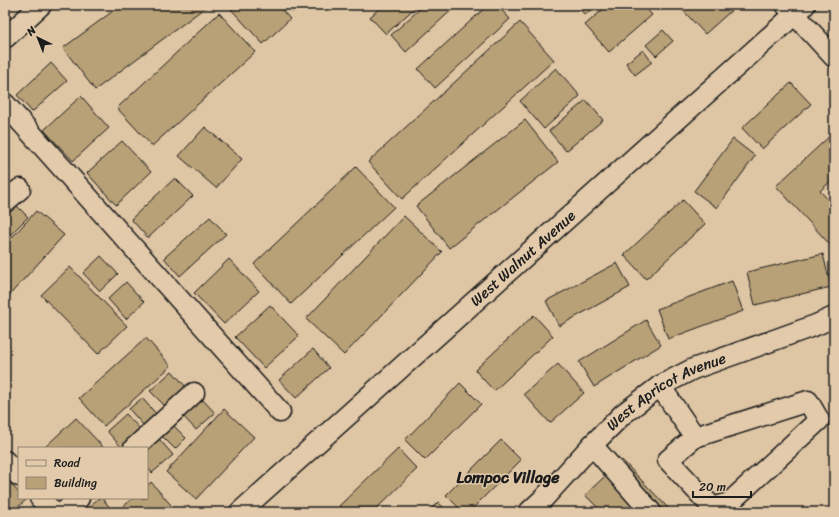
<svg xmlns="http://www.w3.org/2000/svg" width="839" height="517" font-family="Sriracha,sans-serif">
  <rect width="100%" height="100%" fill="#dec5a3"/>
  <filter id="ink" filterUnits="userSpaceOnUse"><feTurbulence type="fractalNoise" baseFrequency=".025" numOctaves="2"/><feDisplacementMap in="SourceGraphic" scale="8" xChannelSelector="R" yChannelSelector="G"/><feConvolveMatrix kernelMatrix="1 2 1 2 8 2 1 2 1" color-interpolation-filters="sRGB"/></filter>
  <g filter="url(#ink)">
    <path fill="#b8a077" stroke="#1c1c1c" d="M121 5 207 6 95 90 63 48Z
      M231 5H300L292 12 287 5 282 10 290 19 263 44 229 7Z
      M383 5H418L386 34 370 17Z
      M424 5H457L406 52 391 35Z
      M488 5H497L510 19 435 88 418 69Z
      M576 5H596L585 15Z
      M608 5H643L652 15 609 52 585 25Z
      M678 5H729L733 9 705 34Z
      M219 13 255 52 152 146 117 108Z
      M520 22 554 60 402 199 368 162Z
      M663 30 673 41 656 56 646 45Z
      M643 50 652 62 635 75 626 63Z
      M51 63 67 81 32 112 17 95Z
      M556 68 580 96 544 129 520 101Z
      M791 83 811 104 762 149 742 128Z
      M81 96 109 128 73 161 44 130Z
      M586 100 603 120 566 151 549 131Z
      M525 120 558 162 449 248 416 206Z
      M205 127 242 159 216 188 179 156Z
      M834 132V154L829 159 834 165V178L820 191 834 206V249L776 186Z
      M733 139 755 156 717 208 694 191Z
      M122 141 151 172 116 205 87 173Z
      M356 167 394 207 291 304 254 264Z
      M175 178 193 196 148 238 131 219Z
      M683 200 705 224 646 279 624 255Z
      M15 204 28 217 8 237 5 234V214Z
      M36 211 64 235 5 300V245Z
      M404 216 442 252 344 355 306 319Z
      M210 217 226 234 180 276 164 258Z
      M823 254 831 287 755 305 747 272Z
      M101 256 118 274 100 291 83 273Z
      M229 259 259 291 224 324 194 293Z
      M617 263 630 287 559 326 546 301Z
      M70 267 127 326 98 354 41 295Z
      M732 281 743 311 668 339 657 309Z
      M126 282 144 302 126 319 108 299Z
      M270 305 299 336 264 368 235 337Z
      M534 315 553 336 494 391 475 370Z
      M646 320 661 345 594 387 579 362Z
      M146 338 171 366 104 426 79 398Z
      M313 349 329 368 296 398 279 380Z
      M558 364 584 393 550 423 524 394Z
      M172 371 186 387 165 406 150 391Z
      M460 383 481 404 425 460 405 440Z
      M142 398 158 416 145 427 129 409Z
      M202 399 215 413 196 430 183 416Z
      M224 409 254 437 196 499 166 472Z
      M126 414 141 430 122 448 107 431Z
      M76 418 104 448H44Z
      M173 425 186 438 175 449 162 436Z
      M159 439 173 455 152 473 147 467V449Z
      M501 440 521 460 469 512H463L446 495Z
      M398 449 417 469 373 512H345L339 506Z
      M622 460 672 512H602L585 495Z
      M5 477 19 493V498H24L26 500 12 512H5Z
      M151 482 177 512H117L133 498H147V486Z
      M99 498H102L112 510 110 512H83Z
      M438 502 448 512H428Z"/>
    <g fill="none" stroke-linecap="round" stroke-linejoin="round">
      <defs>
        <g id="minor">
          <path d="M786 5 834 57"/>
          <path d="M5 38 41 5"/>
          <path d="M5 104 280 412"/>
          <path d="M5 202 20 189"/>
          <path d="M660 386 695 437 668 460 713 508 729 503 819 420 808 401 695 437"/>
          <path d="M592 445 651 512"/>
          <path d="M134 448 194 393"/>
          <path d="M5 461 19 476"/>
          <path d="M40 498 53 512"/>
          <path d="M64 512 79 498"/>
          <path id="s1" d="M240 512 805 5"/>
          <path id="s2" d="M529 512 543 499 592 445 623 414 660 386 693 369 816 325 834 317"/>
        </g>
      </defs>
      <use href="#minor" stroke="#1c1c1c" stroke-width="23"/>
      <use href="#minor" stroke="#e2caab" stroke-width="20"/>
    </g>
  </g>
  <g text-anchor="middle" stroke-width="3" stroke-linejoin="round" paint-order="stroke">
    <g font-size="15" fill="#1c1c1c" stroke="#e2caab">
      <text dy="5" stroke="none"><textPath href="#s1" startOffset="380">West Walnut Avenue</textPath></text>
      <text dy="5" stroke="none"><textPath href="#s2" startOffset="185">West Apricot Avenue</textPath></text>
    </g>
    <g font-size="16" font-weight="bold" fill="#1c1c1c" stroke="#e2caab">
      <text x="508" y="483">Lompoc Village</text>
    </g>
  </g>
  <rect width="839" height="517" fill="none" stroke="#e2caab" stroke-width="20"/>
  <rect x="10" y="10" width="819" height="497" fill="none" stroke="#1c1c1c" stroke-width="1.5" filter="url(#ink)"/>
  <rect x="18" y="447" width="130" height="52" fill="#e2caab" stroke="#938472"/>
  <rect x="26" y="460" width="20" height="6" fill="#e2caab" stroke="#938472"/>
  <text x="54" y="467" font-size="12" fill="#1c1c1c">Road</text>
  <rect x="26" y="477" width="20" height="12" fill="#b8a077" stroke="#938472"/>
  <text x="54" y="487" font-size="12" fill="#1c1c1c">Building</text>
  <g transform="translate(38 38) rotate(317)" stroke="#e2caab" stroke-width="3" paint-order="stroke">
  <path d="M0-3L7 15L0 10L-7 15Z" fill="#1c1c1c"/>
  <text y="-6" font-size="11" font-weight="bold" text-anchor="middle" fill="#1c1c1c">N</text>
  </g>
  <path d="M693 491v6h58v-6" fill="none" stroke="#1c1c1c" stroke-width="2"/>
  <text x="699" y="491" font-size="12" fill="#1c1c1c" stroke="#e2caab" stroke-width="3" paint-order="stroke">20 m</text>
</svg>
